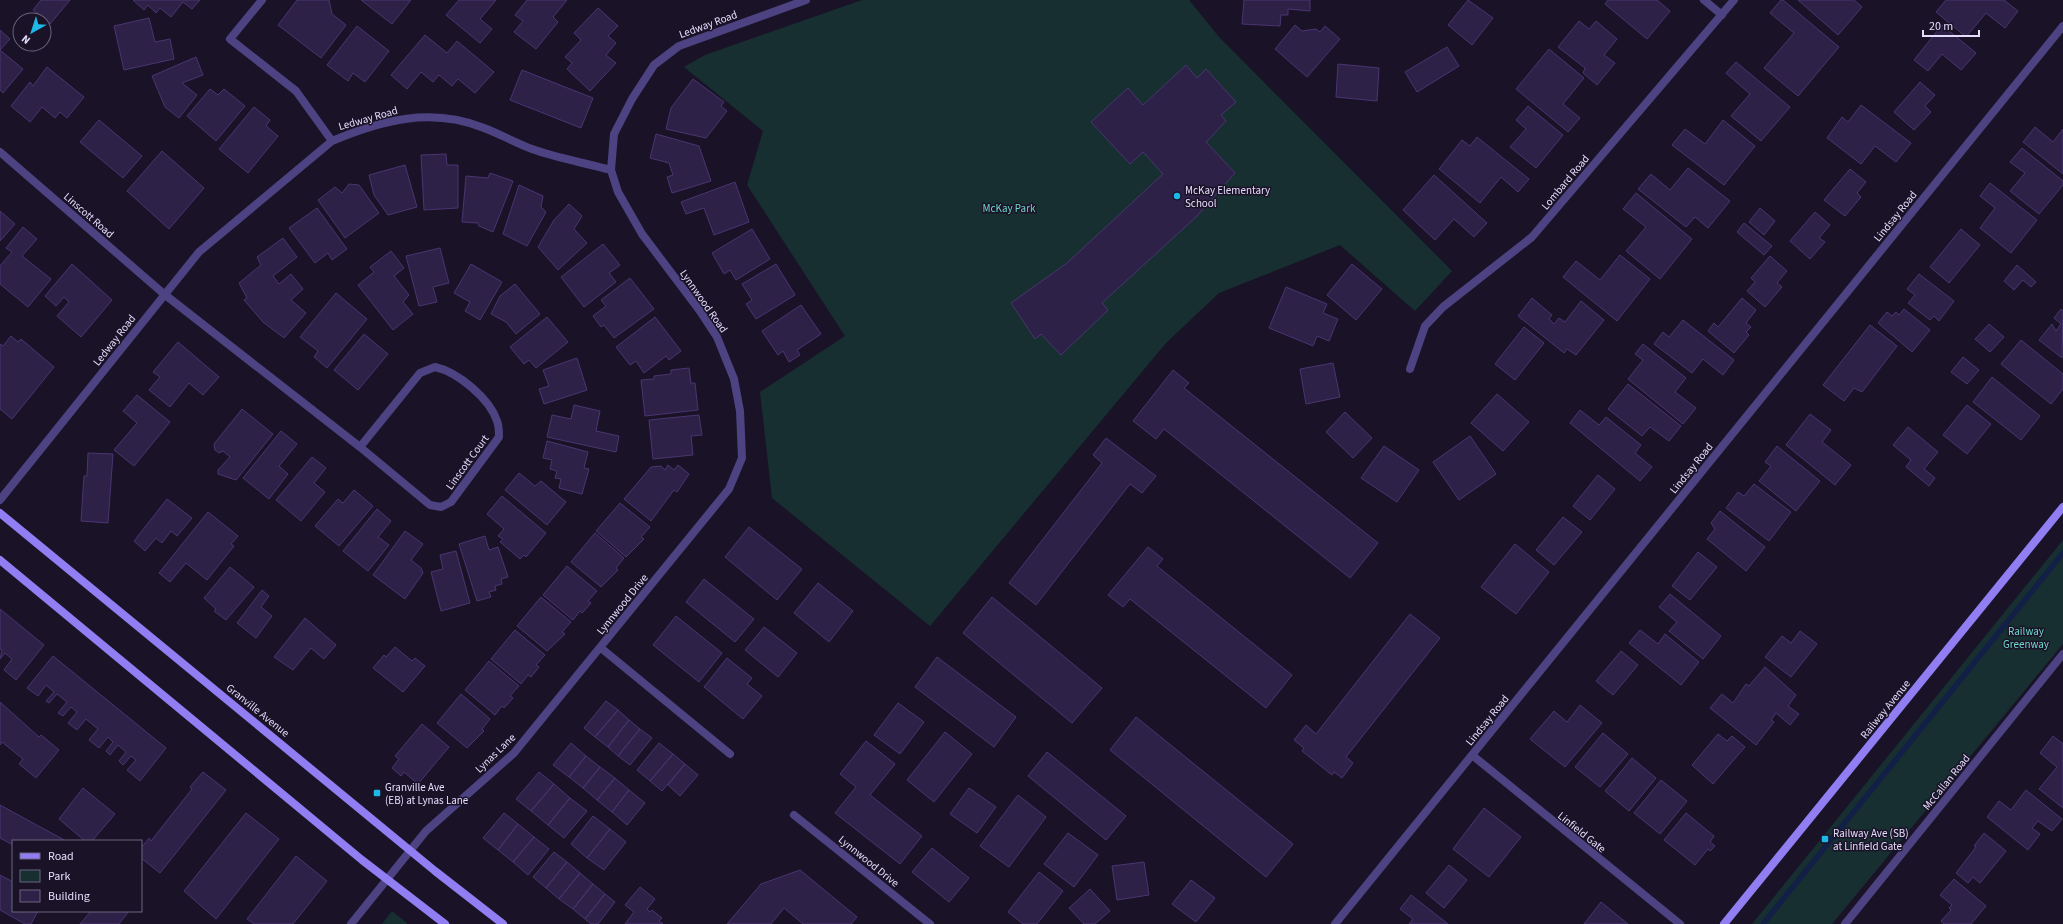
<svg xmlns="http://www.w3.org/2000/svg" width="2063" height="924" font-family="'Source Sans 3',sans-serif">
  <rect width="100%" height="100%" fill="#1a1328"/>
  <path fill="#172f31" d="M862 0H1189L1219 37 1452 271 1415 311 1340 245 1219 293 1166 343 930 626 772 498 760 392 845 336 747 185 763 131 684 67 705 55Z
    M2063 540V644L1832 924H1752Z
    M392 911 408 924H382Z"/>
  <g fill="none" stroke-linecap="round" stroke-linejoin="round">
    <path stroke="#121f46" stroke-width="5.5" d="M1763 924 2063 553"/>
  </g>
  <path fill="#2e2147" stroke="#493571" d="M41 0H70L50 24 33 10Z
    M133 0H200L192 9 183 2 171 17 160 8 156 13 148 5 144 10Z
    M297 0H329L332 14 346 25 321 58 278 25Z
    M361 0H411L392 24Z
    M459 0H496L480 19 492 29 480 43 446 15Z
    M527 0H567L553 17 558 22 536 49 514 32 523 21 515 15Z
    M1244 0H1310V11L1288 9V15H1281L1280 26 1242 24Z
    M1468 0 1493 18 1472 45 1448 25Z
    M1608 0H1657L1670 11 1647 39 1605 4Z
    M1781 0H1783L1839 47 1798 96 1764 68 1794 33 1770 13Z
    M1798 0H1854L1862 7 1838 35Z
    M1946 0H2004L2018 11 2005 28 1986 13 1966 37 1936 12Z
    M598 8 618 26 608 36 616 43 606 55 616 63 590 91 567 69 572 63 565 57 581 40 574 33Z
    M149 18 155 42 170 39 174 59 124 70 114 26Z
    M1579 21 1589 29 1596 21 1617 39 1604 55 1615 63 1597 85 1583 73 1585 68 1558 47Z
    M1295 25 1302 31 1316 29 1320 32 1325 26 1340 39 1307 77 1275 49Z
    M1942 25 1976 53 1961 70 1942 54 1928 71 1914 60Z
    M357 26 389 51 365 82 353 73 348 81 327 65Z
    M0 30 10 39 0 50 23 69 3 93 0 90Z
    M425 35 447 53 457 41 494 72 475 93 458 79 452 86 439 75 433 82 421 72 407 89 391 75Z
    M1447 47 1459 66 1417 92 1405 72Z
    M1549 49 1584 78 1563 104 1580 118 1568 132 1516 89Z
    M196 57 203 75 182 83 197 95 179 118 165 107 152 76Z
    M1736 62 1790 107 1761 141 1731 116 1750 94 1726 73Z
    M1338 64 1379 68 1377 101 1336 97Z
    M1186 65 1197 78 1206 69 1236 102 1221 115 1226 121 1206 142 1235 173 1196 217 1102 303 1108 310 1061 355 1041 334 1035 339 1011 303 1067 263 1163 174 1143 152 1130 164 1091 122 1128 88 1143 105Z
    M47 67 84 97 67 118 60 112 55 118 42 107 30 122 11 106 30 82 33 86Z
    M522 70 593 98 581 128 510 100Z
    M693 79 724 102 721 106 727 111 706 138 666 129 671 108Z
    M1920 82 1935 95 1925 106 1931 112 1914 130 1894 112Z
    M210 89 218 95 224 89 245 106 216 141 187 116Z
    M1861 105 1911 143 1896 162 1875 146 1861 164 1827 138 1842 117 1848 122Z
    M1528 106 1563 135 1536 168 1510 147 1526 129 1516 120Z
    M254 107 270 120 266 126 278 136 248 173 219 149Z
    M99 120 142 156 123 178 80 142Z
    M1723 120 1755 146 1724 185 1672 145 1685 129 1705 144Z
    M2035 127 2053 142 2063 129V174L2023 142Z
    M656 134 699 146 711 181 672 193 667 177 673 175 669 163 650 158Z
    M1477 137 1529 179 1518 192 1501 177 1480 203 1439 169 1462 140 1470 146Z
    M2022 148 2063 181V185L2039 214 2010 191 2025 173 2010 162Z
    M162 151 204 188 169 229 127 191Z
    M446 154 447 165H458V208L424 210 421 155Z
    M405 165 417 207 388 215 374 195 369 175Z
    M1688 168 1730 201 1708 228 1695 217 1686 227 1638 189 1651 174 1670 190Z
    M1850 169 1866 182 1857 193 1861 197 1845 216 1824 200Z
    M490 173 513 181 493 232 479 226 478 223 462 222 466 176 488 178Z
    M1434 175 1487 223 1474 237 1454 219 1435 240 1403 210Z
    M735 182 749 222 714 235 704 208 686 214 681 202Z
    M1990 183 2037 220 2011 253 1980 228 1995 208 1980 196Z
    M349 184 359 185 379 213 345 238 318 200 335 187 342 193Z
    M519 185 543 196 541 207 546 212 527 246 503 234Z
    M1636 193 1692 239 1660 279 1626 251 1646 227 1623 209Z
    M569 204 582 216 574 229 587 243 558 270 538 247 554 220Z
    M317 208 347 249 332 260 328 253 315 263 289 228Z
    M1760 208 1775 221 1764 235 1749 222Z
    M0 211 15 224 0 241Z
    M1815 212 1830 225 1819 238 1825 242 1810 259 1790 241Z
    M1744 223 1772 246 1764 255 1737 232Z
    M23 227 37 239 22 256 51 279 28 307 0 284V266L12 252 6 248Z
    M752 229 770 259 736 280 730 270 724 274 712 253Z
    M1961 229 1980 245 1949 283 1930 267Z
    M283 238 297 257 273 276 279 284 291 274 303 289 291 300 306 313 284 338 263 322 244 300 247 298 239 283 261 265 257 257Z
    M603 244 620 265 609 273 616 282 584 307 561 277Z
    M440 248 449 283 433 287 437 302 419 306 406 256Z
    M391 251 404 268 394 276 409 295 403 302 413 314 393 330 358 285 374 272 370 267Z
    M1620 255 1650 279 1617 321 1563 277 1576 261 1600 280Z
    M1770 256 1787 271 1777 283 1782 287 1765 307 1747 291 1755 282 1751 278Z
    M72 264 112 300 81 337 57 316 69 302 64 297 56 306 45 296Z
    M471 264 502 282 480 320 465 311 470 302 454 293Z
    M776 264 795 295 756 319 746 304 752 300 742 284Z
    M1352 264 1382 289 1356 320 1327 295Z
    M2017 265 2036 282 2031 287 2023 280 2014 290 2004 281Z
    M1919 274 1954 301 1939 321 1934 316 1930 320 1908 303 1915 295 1907 289Z
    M630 278 654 309 614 338 604 325 601 327 593 316 606 306 601 300Z
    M515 284 540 314 516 334 506 322 491 314 500 296Z
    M1286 287 1327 304 1323 313 1338 319 1329 341 1317 336 1313 346 1269 328Z
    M336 293 367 319 327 368 314 357 318 351 300 337Z
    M1532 298 1552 315 1549 319 1554 324 1559 318 1565 322 1581 301 1604 320 1576 355 1567 349 1564 353 1518 316Z
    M1742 298 1756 310 1746 323 1751 327 1746 332 1749 335 1734 353 1708 331 1714 323 1718 327Z
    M801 305 821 334 797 350 800 355 789 362 783 351 778 355 762 331Z
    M1904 309 1930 330 1912 352 1878 323 1887 312 1892 316 1896 312 1899 315Z
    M2061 309 2063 311 2062 358 2039 340 2052 324 2056 331 2061 324 2054 318Z
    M547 317 568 342 536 368 529 360 524 364 510 347Z
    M655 317 681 351 669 360 666 356 644 373 636 361 630 365 616 347Z
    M1683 320 1734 360 1723 375 1703 359 1692 373 1654 344 1663 332 1669 337Z
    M1989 324 2004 337 1990 352 1975 339Z
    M1870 325 1897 346 1862 392 1854 388 1844 401 1823 385Z
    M1524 327 1544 343 1515 380 1495 364Z
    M364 334 388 354 358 390 334 370Z
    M11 336 18 342 21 339 54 367 12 419 0 409V344L3 346Z
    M2021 340 2063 374V389L2051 404 2001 364Z
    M178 342 219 377 203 395 189 383 170 407 149 390 160 377 153 372Z
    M1643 344 1686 378 1675 392 1696 408 1683 424 1628 379 1643 360 1635 354Z
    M1963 357 1979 370 1967 384 1951 372Z
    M577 358 587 390 544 404 539 389 549 386 543 370Z
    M1333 363 1340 397 1306 404 1300 369Z
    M689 368 691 383H695L698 410 645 416 641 380 654 379V376L671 374V370Z
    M1173 370 1189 383 1184 388 1378 543 1350 578 1164 429 1156 439 1133 421Z
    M1992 377 2040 416 2021 440 1973 402Z
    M1628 384 1681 426 1669 441 1650 427 1642 436 1608 409Z
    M1497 394 1529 422 1503 451 1471 423Z
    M137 395 170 422 134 466 114 450 137 423 123 411Z
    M574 405 600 411 596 431 619 436 616 452 547 437 552 415 571 419Z
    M1967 405 1991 424 1967 454 1943 435Z
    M242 409 273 434 236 480 218 474V470L230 457 223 451 219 453 215 450 214 444Z
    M1580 410 1599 425 1606 417 1641 445 1635 453 1652 467 1640 481 1570 423Z
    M1345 412 1372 438 1353 458 1326 432Z
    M1810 414 1831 430 1822 442 1851 465 1835 485 1786 445Z
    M699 415 702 435 691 436 693 455 653 459 649 420Z
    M1908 427 1938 452 1924 469 1935 478 1929 486 1906 467 1911 460 1893 445Z
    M281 431 297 444 279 466 288 474 269 499 243 478Z
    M1470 436 1496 474 1459 500 1433 462Z
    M1106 438 1156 476 1142 493 1130 484 1036 605 1009 583 1102 463 1093 455Z
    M547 441 588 452 584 468 589 469 582 494 559 488 561 479 555 478 557 471 550 469 552 460 543 458Z
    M1384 446 1419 470 1397 502 1361 478Z
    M1777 446 1820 481 1796 511 1759 481 1771 466 1765 462Z
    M88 453 113 454 108 523 81 521 84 476H87Z
    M312 457 326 468 314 483 325 492 301 521 276 500Z
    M668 465 674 470 678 465 689 474 677 492 674 490 651 521 624 499 651 467 661 466 665 470Z
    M519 473 535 486 541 481 566 502 547 525 505 490Z
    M1598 475 1615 489 1590 520 1573 506Z
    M1754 484 1791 512 1769 541 1726 508 1738 492 1744 496Z
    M354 490 373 506 339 546 315 526 338 499 343 503Z
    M502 496 546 533 526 557 524 555 520 559 500 542 503 539 498 536 504 529 487 514Z
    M167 499 192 518 177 536 171 531 162 543 156 538 145 551 134 541Z
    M620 503 650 527 641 537 644 539 626 557 596 531Z
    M377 509 391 521 378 537 389 545 368 571 343 551Z
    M1720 511 1765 547 1746 571 1707 539 1715 529 1711 523Z
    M208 512 238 536 231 544 234 546 207 580 186 563 170 582 159 573Z
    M1563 517 1582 532 1554 565 1536 550Z
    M749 527 802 569 777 600 725 557Z
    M405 531 423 544 411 560 421 568 423 573 405 599 373 575Z
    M595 533 624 558 616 568 618 570 601 587 571 562Z
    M485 536 489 550 498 547 508 577 501 579 502 584 495 586 496 590 489 592 491 597 477 601 459 544Z
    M1515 544 1549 572 1516 614 1481 587Z
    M1148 547 1163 559 1157 566 1292 675 1266 708 1130 599 1123 607 1108 595Z
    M456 551 470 603 441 611 431 572 443 569 440 555Z
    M1698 552 1717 567 1690 600 1672 586Z
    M567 566 597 591 588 601 591 603 582 613 580 611 573 620 543 595Z
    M230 567 254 587 226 620 214 611 216 609 204 598Z
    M704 579 754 619 735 642 686 602Z
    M818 583 853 611 829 642 794 613Z
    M262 590 269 596 261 607 272 616 256 638 237 623Z
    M1670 594 1721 636 1703 659 1669 631 1677 622 1659 607Z
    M541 597 571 622 562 632 565 634 547 651 517 626Z
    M992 597 1102 688 1072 723 963 633Z
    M0 609 44 645 16 680 4 670 12 659 5 653 0 659 2 650 0 649Z
    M1410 614 1440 638 1346 757 1353 763 1342 778 1334 772 1332 775 1302 751 1304 748 1294 740 1306 725 1316 734Z
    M676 616 722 653 699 682 653 645Z
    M305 618 336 645 324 659 311 648 293 670 274 657Z
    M764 627 797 653 778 677 745 650Z
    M515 630 545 655 536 665 539 667 531 677 528 675 521 684 491 659Z
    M1640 630 1658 644 1665 634 1699 662 1681 685 1629 643Z
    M1800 631 1817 644 1791 677 1765 657 1782 636 1791 643Z
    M395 647 412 661 415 658 425 666 403 692 373 668 384 655 386 657Z
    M1621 651 1638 665 1613 695 1596 681Z
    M53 656 166 748 140 781 127 770 136 760 131 756 123 765 119 761 126 752 118 745 110 755 106 751 113 742 108 737 99 748 89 740 98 729 86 719 77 730 68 723 77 712 71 707 63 716 58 713 67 702 57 694 49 703 46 701 54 692 46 685 38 696 27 688Z
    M937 657 1016 717 994 747 915 687Z
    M727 658 752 678 747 684 762 696 743 719 704 687Z
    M489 661 519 686 510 696 513 698 504 708 502 706 495 715 465 690Z
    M1765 667 1796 695 1788 706 1799 714 1790 725 1776 713 1771 720 1774 722 1756 745 1710 708 1722 694 1733 703 1746 684 1749 686Z
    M461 694 490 719 482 729 484 731 467 748 437 723Z
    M606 701 618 710 595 737 584 728Z
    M0 702 39 737 41 735 59 750 36 778 19 764 23 759 2 742 0 745Z
    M898 703 924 722 900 754 874 735Z
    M1580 705 1602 723 1565 767 1530 739 1554 711 1567 722Z
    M618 710 629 720 608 747 595 737Z
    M1136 717 1293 844 1266 877 1110 750Z
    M629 720 640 729 618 756 608 747Z
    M422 724 449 747 418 784 404 772 401 776 392 768 399 759 395 756Z
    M640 729 652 738 630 765 618 756Z
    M945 732 972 754 934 802 907 780Z
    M1603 733 1628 754 1600 787 1575 767Z
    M1718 734 1727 741 1732 736 1745 747 1713 784 1692 765Z
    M2053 736 2063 744V808L2039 789 2057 767 2040 753Z
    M866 741 895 764 870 795 922 836 900 864 835 813 856 787 840 774Z
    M571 743 586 756 569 777 553 765Z
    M659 743 673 754 650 781 637 770Z
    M1047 752 1126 816 1106 840 1028 776Z
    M673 754 685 764 662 791 650 781Z
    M586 756 600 767 583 788 569 777Z
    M1632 758 1656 778 1629 811 1605 791Z
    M685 764 698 775 680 796 668 785Z
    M600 767 615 778 597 800 583 788Z
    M203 772 226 790 160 873 141 858V848L149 838 151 841 192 789 190 787Z
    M539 772 554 784 531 811 516 799Z
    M615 778 629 790 612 812 597 800Z
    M1661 780 1687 801 1660 834 1634 813Z
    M554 784 570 798 548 825 531 811Z
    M83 788 115 814 92 841H85L59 819Z
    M969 788 996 807 977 833 950 814Z
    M629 790 645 803 627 825 612 812Z
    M2026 790 2062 819 2052 831 2038 821 2032 828 2040 834 2028 850 1987 817 1999 801 2011 810Z
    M1018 795 1046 817 1009 867 980 846Z
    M570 798 587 811 564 838 548 825Z
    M0 805 66 841H13V845L0 838Z
    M1484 808 1521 837 1489 877 1453 849Z
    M246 813 279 839 216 919 184 891Z
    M504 813 518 824 498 850 483 838Z
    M1686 813 1714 836 1710 842 1715 846 1710 851 1708 849 1695 865 1664 840Z
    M593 816 610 829 587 858 571 844Z
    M518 824 534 837 513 862 498 850Z
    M610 829 626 842 604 870 587 858Z
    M1068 833 1098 855 1074 887 1044 864Z
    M1984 833 2006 851 1980 883 1973 877 1968 883 1956 873 1976 847 1974 846Z
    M534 837 549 849 528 875 513 862Z
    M932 848 969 878 949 902 912 872Z
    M554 852 567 862 546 888 533 877Z
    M296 856 327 881 293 924H254L247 919Z
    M567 862 580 873 559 899 546 888Z
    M1144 862 1149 895 1117 900 1112 866Z
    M1449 865 1467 880 1444 908 1426 893Z
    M800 870 857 917 851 924H803L784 908 771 924H727L761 884Z
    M1039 872 1063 891 1037 924H1023L1008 912Z
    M580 873 593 884 573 909 559 899Z
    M0 875 13 882V911H38L31 924H25L0 910Z
    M1954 879 1986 906 1971 924H1944L1941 921 1951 910 1949 908 1952 905 1940 895Z
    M1191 880 1215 898 1196 922 1172 904Z
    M593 884 605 894 585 919 573 909Z
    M640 887 655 899 647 909 650 912 652 910 662 918 659 921 663 924H625L634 912 625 905Z
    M1090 889 1110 911 1095 924H1084L1069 908Z
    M605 894 615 902 598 924H591L585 919Z
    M1411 895 1448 924H1409L1413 919 1400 909Z
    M1601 902 1628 924H1584Z
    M91 911H129L119 924H80Z"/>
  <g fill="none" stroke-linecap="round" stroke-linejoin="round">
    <path stroke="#4e4382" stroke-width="8" d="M262 0 230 39 296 91 332 141
      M1704 0 1722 15
      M0 152 164 294 360 447 430 505 441 507 451 502 499 437C499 432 499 426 497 421 490 399 458 372 435 367L420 373 360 447
      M1410 369 1425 326 1443 307 1532 237 1734 0
      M0 500 199 252 332 141C382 120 431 107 484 128 500 134 516 143 532 149 557 158 585 163 611 170
      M601 648 730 754
      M1472 755 1680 924
      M794 815 930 924
      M351 924 426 831 514 753 729 489 742 458 740 411 734 379 717 337 700 311 642 234 618 192 611 170 614 134 632 99 654 65 679 46 806 0
      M1335 924 2063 26
      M1845 924 2063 654"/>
    <path stroke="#917ef2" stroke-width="8" d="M0 513 435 871 503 924
      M0 560 362 860 445 924
      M1724 924 2063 507"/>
  </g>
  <g fill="#1db7e8" stroke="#1a1328" stroke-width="1.5">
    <circle cx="1177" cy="196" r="4"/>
    <rect x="373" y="789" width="8" height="8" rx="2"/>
    <rect x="1821" y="835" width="8" height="8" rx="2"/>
  </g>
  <g text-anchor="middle" stroke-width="3" stroke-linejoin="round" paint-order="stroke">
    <g font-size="11" fill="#e5ddfc" stroke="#1a1328">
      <text transform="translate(708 24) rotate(-20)" y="4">Ledway Road</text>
      <text transform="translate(368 118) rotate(-16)" y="4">Ledway Road</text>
      <text transform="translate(1565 182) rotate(-50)" y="4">Lombard Road</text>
      <text transform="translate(89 215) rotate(41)" y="4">Linscott Road</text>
      <text transform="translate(1895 216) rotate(-51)" y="4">Lindsay Road</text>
      <text transform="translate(704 301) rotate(55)" y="4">Lynnwood Road</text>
      <text transform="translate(114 340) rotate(-52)" y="4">Ledway Road</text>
      <text transform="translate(467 462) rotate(-54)" y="4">Linscott Court</text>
      <text transform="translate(1691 468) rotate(-51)" y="4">Lindsay Road</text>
      <text transform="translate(622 604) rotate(-51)" y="4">Lynnwood Drive</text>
      <text transform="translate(1885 709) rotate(-51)" y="4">Railway Avenue</text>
      <text transform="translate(258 710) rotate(39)" y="4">Granville Avenue</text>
      <text transform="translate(1487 720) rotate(-51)" y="4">Lindsay Road</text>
      <text transform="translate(495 753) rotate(-44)" y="4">Lynas Lane</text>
      <text transform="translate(1946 782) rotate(-51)" y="4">McCallan Road</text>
      <text transform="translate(1582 832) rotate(39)" y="4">Linfield Gate</text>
      <text transform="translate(869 861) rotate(39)" y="4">Lynnwood Drive</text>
    </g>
    <g font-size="11" fill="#e5ddfc" stroke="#1a1328" text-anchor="start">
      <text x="1185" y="194">McKay Elementary<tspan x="1185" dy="13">School</tspan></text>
      <text x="385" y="791">Granville Ave<tspan x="385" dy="13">(EB) at Lynas Lane</tspan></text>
      <text x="1833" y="837">Railway Ave (SB)<tspan x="1833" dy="13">at Linfield Gate</tspan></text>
    </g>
    <g font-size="11" fill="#6fd6ca" stroke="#1a1328">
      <text x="1009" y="212">McKay Park</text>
      <text x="2026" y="635">Railway<tspan x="2026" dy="13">Greenway</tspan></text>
    </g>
  </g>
  <rect x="12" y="840" width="130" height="72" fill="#1a1328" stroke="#6b647d"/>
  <rect x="20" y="853" width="20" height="6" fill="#917ef2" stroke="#6b647d"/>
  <text x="48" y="860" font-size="12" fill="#e5ddfc">Road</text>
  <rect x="20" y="870" width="20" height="12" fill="#172f31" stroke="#6b647d"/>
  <text x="48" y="880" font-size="12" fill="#e5ddfc">Park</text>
  <rect x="20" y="890" width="20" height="12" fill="#2e2147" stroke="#6b647d"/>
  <text x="48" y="900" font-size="12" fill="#e5ddfc">Building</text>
  <g transform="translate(32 32) rotate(219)"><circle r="19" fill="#1a1328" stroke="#6b647d"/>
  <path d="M0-3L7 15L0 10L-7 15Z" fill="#1db7e8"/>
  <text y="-6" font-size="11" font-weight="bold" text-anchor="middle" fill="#e5ddfc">N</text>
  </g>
  <path d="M1923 30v6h56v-6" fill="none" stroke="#e5ddfc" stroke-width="2"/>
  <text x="1929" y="30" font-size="12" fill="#e5ddfc" stroke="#1a1328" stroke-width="3" paint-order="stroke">20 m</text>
</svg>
